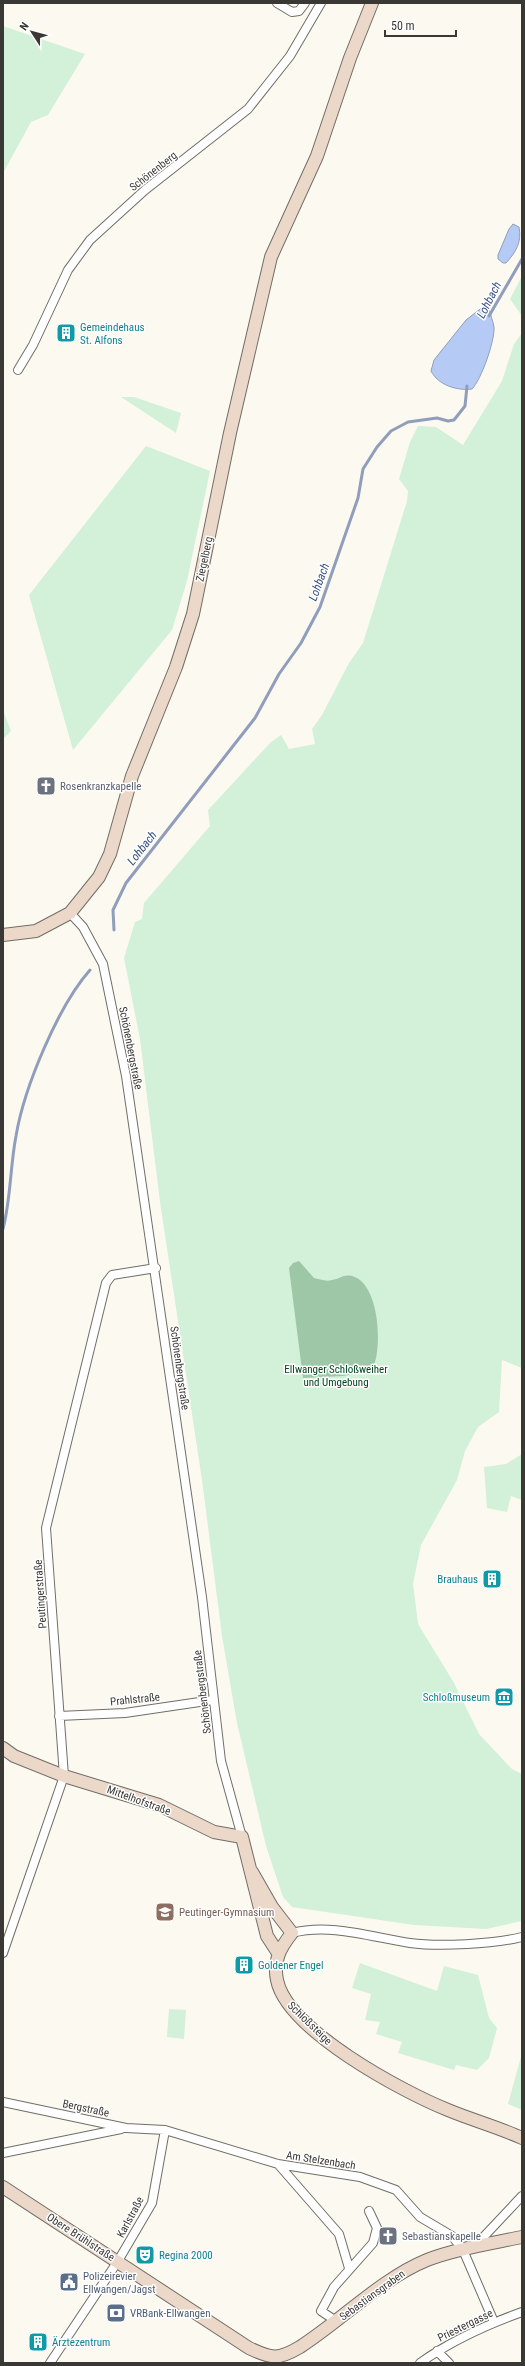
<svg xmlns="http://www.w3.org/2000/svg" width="525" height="2366" font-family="'Roboto Condensed',sans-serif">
  <rect width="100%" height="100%" fill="#fcf9f1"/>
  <path fill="#d3f0d9" d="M3 26 85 54 48 115 31 122 3 173Z
    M522 276V316L510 299Z
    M522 333V1368L502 1360 499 1412 478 1427 465 1451 457 1480 421 1545 413 1584 418 1624 454 1683 479 1734 512 1769 522 1774V1921L486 1929 414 1925 292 1907 283 1897 266 1846 237 1723 222 1636 202 1480 160 1202 140 1039 124 958 135 922 142 919 144 903 210 826 208 810 271 742 281 735 289 749 315 744 312 729 322 715 349 663 363 643 407 501 408 491 399 479 410 442 418 426 436 427 463 445 502 381 514 344Z
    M121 397H134L181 413 176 433Z
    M146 446 210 471 187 581 172 630 73 750 29 595Z
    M3 710 11 731 3 739Z
    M522 1454V1500L511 1496 507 1512 487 1508 484 1467 506 1464Z
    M360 1963 437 1991 444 1966 478 1975 489 2018 497 2028 489 2058 477 2070 456 2065 454 2070 398 2053 402 2042 376 2034 380 2022 365 2020 371 1994 352 1988Z
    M169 2009 186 2010 184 2039 167 2037Z
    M522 2053V2110L508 2104Z"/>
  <path fill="#9dc7a7" d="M299 1261 314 1278C319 1279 326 1282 332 1280 340 1279 343 1274 352 1276 380 1283 383 1350 372 1370L343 1376 303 1378 289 1268 293 1263Z"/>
  <path fill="#b5caf4" stroke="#909ebb" d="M513 224 519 227C522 242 516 252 506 263H503L498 259V255L509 229Z
    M484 306 489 308C490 314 493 321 494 327 495 341 481 380 472 389 457 391 438 385 431 371L434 360 466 320Z"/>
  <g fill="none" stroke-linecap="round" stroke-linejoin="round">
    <path stroke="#909ebb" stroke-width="3" d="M489 316 522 259
      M114 930 113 910 126 883 255 718 279 674 301 643 320 607 358 498 363 469 377 447 391 431 408 422 437 418 448 421 454 420 465 406 467 386
      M3 1229C11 1198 10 1167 16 1136 24 1088 58 1006 90 970"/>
    <defs>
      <path id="street" d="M277 3 292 12 299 11 305 3
        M18 370 33 345 68 270 90 240 145 190 248 109 290 56 321 3
        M70 913 83 927 103 964 126 1076 202 1597 221 1761 242 1837
        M59 1716 125 1713 213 1700
        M292 1933C330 1923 371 1937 410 1943 439 1947 494 1944 522 1937
        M3 1953 64 1776 46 1528 106 1283 112 1275 156 1268
        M3 2102 126 2128 165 2130 278 2164 360 2177 396 2190 420 2217 452 2236 463 2250 494 2322
        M3 2153 121 2129
        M278 2164 339 2234 349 2268
        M475 2246 522 2196
        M336 2321 321 2311 334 2287 373 2243 377 2228 369 2211
        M437 2351 449 2363
        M50 2363 118 2261 152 2203 165 2130
        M420 2363C451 2341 486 2325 522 2312"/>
      <path id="secondary" d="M3 935 36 931 70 913 99 877 110 854 132 776 176 667 193 614 230 433 271 257 317 156 350 58 372 3
        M3 1748 14 1756 64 1776 159 1805 214 1832 242 1837 267 1936 278 1953
        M252 1872 272 1907 292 1933C280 1948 273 1961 277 1980 287 2030 403 2092 448 2110 472 2120 498 2127 522 2138
        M3 2187 249 2348C272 2359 278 2360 300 2347 342 2320 381 2279 427 2260 454 2249 493 2243 522 2237"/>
    </defs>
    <use href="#street" stroke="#716e67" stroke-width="10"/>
    <use href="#secondary" stroke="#716e67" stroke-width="14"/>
    <use href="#street" stroke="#fff" stroke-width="8"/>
    <use href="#secondary" stroke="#ecd8c8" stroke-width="12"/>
  </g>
  <defs>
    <symbol id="building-square" viewBox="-11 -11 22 22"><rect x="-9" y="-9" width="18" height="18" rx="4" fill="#0f9aa8" stroke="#fff"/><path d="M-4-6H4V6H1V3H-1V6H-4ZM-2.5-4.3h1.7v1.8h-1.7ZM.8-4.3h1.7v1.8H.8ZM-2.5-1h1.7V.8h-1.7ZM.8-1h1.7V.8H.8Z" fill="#fff"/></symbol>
    <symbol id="church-square" viewBox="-11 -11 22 22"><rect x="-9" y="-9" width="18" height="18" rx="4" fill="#6b7280" stroke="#fff"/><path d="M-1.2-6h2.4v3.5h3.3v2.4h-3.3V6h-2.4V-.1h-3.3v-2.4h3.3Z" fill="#fff"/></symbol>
    <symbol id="museum-square" viewBox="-11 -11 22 22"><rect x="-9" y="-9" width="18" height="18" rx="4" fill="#0f9aa8" stroke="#fff"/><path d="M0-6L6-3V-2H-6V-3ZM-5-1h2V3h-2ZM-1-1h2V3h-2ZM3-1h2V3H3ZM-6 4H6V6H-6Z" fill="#fff"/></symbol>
    <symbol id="school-square" viewBox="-11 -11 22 22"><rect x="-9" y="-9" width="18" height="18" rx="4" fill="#8d6e63" stroke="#fff"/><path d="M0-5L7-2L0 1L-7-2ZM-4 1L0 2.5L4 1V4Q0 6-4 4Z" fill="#fff"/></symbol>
    <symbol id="theatre-square" viewBox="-11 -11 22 22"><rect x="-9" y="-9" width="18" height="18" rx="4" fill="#0f9aa8" stroke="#fff"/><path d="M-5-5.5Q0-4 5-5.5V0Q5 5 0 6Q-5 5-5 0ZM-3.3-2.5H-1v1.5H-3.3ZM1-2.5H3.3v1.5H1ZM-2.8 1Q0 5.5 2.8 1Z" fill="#fff"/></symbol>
    <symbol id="civic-square" viewBox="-11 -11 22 22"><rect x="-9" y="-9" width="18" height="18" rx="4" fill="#5c6f8a" stroke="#fff"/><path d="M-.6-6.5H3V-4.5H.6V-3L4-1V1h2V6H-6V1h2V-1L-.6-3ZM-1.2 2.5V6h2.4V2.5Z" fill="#fff"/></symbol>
    <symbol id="bank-square" viewBox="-11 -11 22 22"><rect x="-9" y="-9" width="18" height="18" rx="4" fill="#5c6f8a" stroke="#fff"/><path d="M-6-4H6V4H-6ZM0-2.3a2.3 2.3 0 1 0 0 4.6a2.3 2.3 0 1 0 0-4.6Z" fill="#fff"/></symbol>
  </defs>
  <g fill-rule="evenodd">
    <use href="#building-square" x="55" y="322" width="22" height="22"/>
    <use href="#church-square" x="35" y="775" width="22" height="22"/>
    <use href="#building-square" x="481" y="1568" width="22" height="22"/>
    <use href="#museum-square" x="493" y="1686" width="22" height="22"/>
    <use href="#school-square" x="154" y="1901" width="22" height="22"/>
    <use href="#building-square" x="233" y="1954" width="22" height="22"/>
    <use href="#church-square" x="377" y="2225" width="22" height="22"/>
    <use href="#theatre-square" x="134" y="2244" width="22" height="22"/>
    <use href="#civic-square" x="58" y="2271" width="22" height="22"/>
    <use href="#bank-square" x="105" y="2302" width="22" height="22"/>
    <use href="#building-square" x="27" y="2331" width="22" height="22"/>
  </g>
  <g text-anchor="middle" stroke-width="3" stroke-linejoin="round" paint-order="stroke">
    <g font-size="11" fill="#393835" stroke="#fff">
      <text transform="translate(153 171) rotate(-38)" y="4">Schönenberg</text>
      <text transform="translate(204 559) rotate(-78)" y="4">Ziegelberg</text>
      <text transform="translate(131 1048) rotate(79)" y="4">Schönenbergstraße</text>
      <text transform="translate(180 1368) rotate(82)" y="4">Schönenbergstraße</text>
      <text transform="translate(40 1594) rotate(-94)" y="4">Peutingerstraße</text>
      <text transform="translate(202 1692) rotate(-97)" y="4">Schönenbergstraße</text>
      <text transform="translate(135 1699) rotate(-6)" y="4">Prahlstraße</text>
      <text transform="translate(139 1800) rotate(20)" y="4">Mittelhofstraße</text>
      <text transform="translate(310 2023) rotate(44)" y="4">Schloßsteige</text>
      <text transform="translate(86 2108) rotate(12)" y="4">Bergstraße</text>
      <text transform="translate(321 2160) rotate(9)" y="4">Am Stelzenbach</text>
      <text transform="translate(130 2217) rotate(-62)" y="4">Karlstraße</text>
      <text transform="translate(81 2237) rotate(33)" y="4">Obere Brühlstraße</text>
      <text transform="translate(372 2295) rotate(-36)" y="4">Sebastiansgraben</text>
      <text transform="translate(465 2325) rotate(-26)" y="4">Priestergasse</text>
    </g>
    <g font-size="11" fill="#0d838f" stroke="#fff" text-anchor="start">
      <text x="80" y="331">Gemeindehaus<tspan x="80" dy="13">St. Alfons</tspan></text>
      <text x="478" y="1583" text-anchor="end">Brauhaus</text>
      <text x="490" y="1701" text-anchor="end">Schloßmuseum</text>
      <text x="258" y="1969">Goldener Engel</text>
      <text x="159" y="2259">Regina 2000</text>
      <text x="52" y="2346">Ärztezentrum</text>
    </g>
    <g font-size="11" fill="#5b616d" stroke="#fff" text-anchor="start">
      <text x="60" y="790">Rosenkranzkapelle</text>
      <text x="402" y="2240">Sebastianskapelle</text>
    </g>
    <g font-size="11" fill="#00461e" stroke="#fff">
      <text x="336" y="1373">Ellwanger Schloßweiher<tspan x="336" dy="13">und Umgebung</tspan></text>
    </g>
    <g font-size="11" fill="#785e54" stroke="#fff" text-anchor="start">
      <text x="179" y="1916">Peutinger-Gymnasium</text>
    </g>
    <g font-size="11" fill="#4e5e75" stroke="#fff" text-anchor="start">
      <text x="83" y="2280">Polizeirevier<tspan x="83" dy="13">Ellwangen/Jagst</tspan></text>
      <text x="130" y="2317">VRBank-Ellwangen</text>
    </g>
    <g font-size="12" font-style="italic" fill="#364f84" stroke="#fff">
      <text transform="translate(489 300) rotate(-63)" y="4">Lohbach</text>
      <text transform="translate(319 582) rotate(-70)" y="4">Lohbach</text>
      <text transform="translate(142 848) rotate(-52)" y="4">Lohbach</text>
    </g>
  </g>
  <rect width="525" height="2366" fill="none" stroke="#393835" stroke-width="8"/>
  <g transform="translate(32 32) rotate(306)" stroke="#ffffff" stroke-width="3" paint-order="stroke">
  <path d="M0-3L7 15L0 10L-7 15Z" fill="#393835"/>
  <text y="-6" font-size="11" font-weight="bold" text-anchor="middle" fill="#393835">N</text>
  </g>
  <path d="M385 30v6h71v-6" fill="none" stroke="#393835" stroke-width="2"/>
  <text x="391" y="30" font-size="12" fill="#393835" stroke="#ffffff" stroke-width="3" paint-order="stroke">50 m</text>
</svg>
